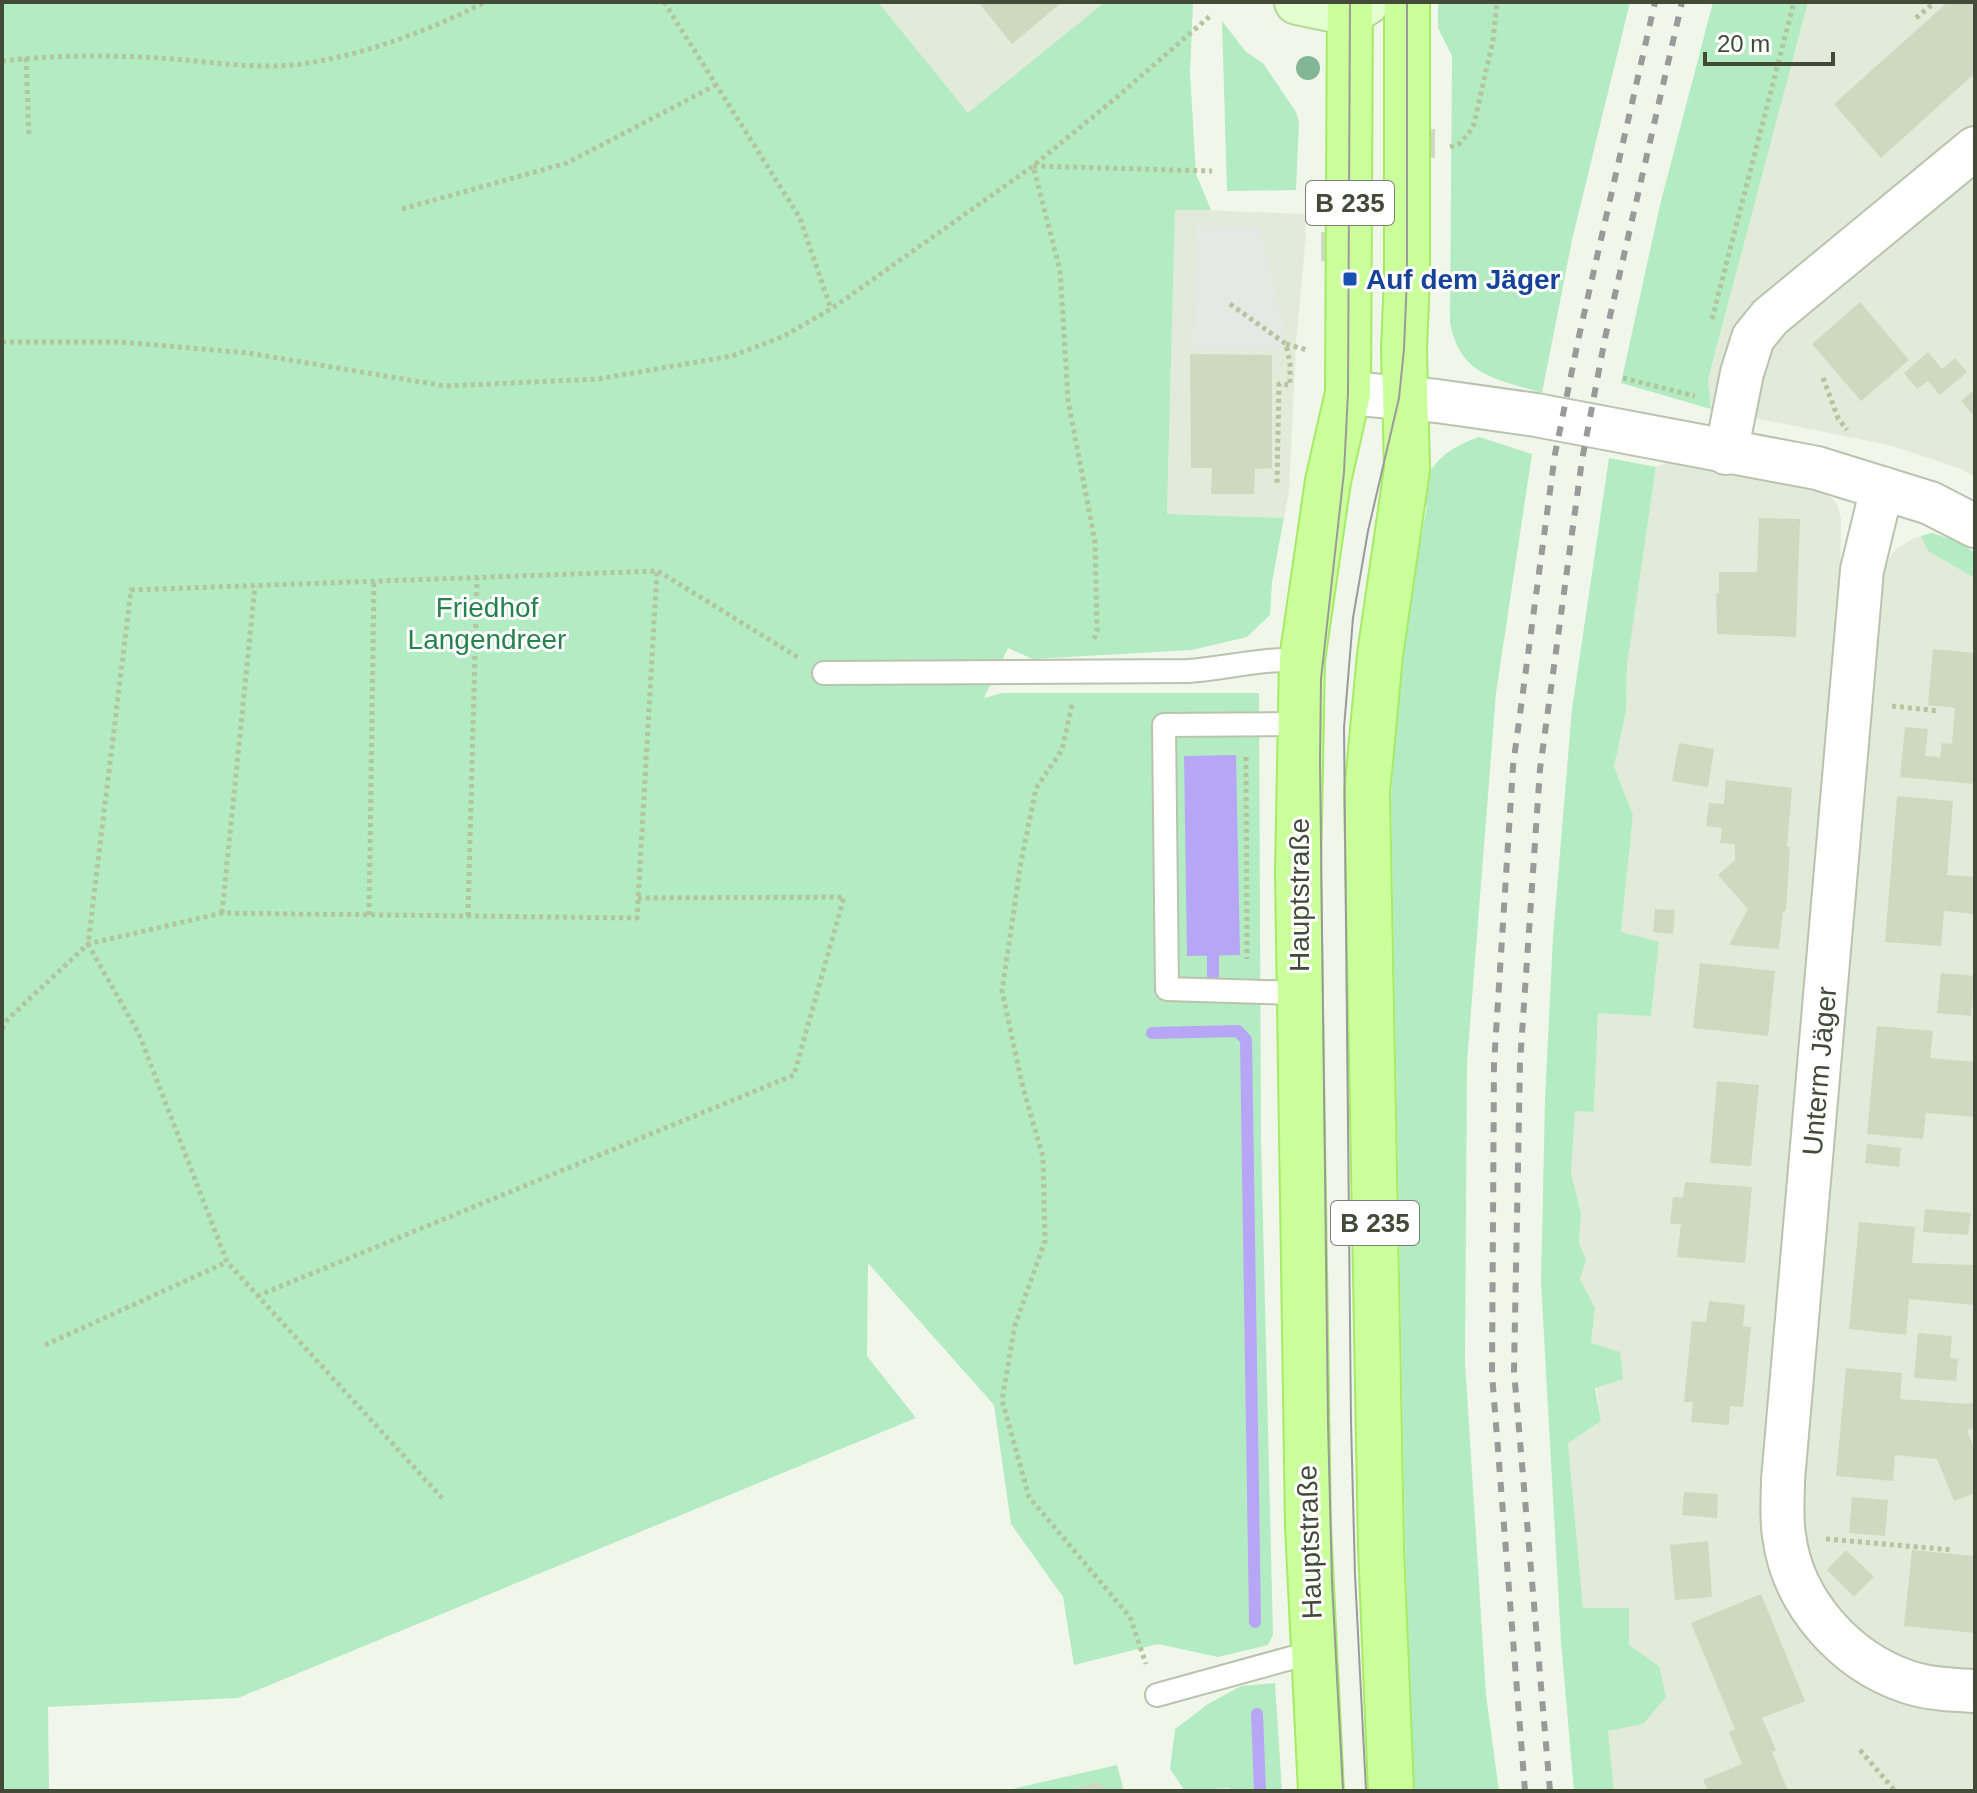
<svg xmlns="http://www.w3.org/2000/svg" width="1977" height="1793" font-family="Helvetica,sans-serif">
  <rect width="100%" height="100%" fill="#f1f6eb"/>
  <path fill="#e2ead9" d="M878 2H1105L968 114Z
    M1808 2H1975V477L1961 469 1893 446 1711 409 1708 381Z
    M1175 209 1305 214 1306 235 1296 343 1289 491 1284 518 1167 514Z
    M1671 461 1813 488 1831 497 1837 504 1841 518 1839 684 1798 1609 1975 1703V1791H1614L1607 1731 1643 1724 1659 1666 1629 1646 1583 1609 1568 1443 1601 1421 1591 1344 1595 1308 1580 1278 1586 1260 1579 1243 1581 1213 1571 1172 1575 1110 1594 1112 1598 1012 1651 1016 1659 942 1621 933 1633 815 1614 767 1626 712 1627 665 1656 467Z
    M1932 533 1959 542 1975 553V1675L1897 1663 1836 1612 1816 1584 1803 1542 1797 1491 1883 567 1896 549 1914 538Z"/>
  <path fill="#b3ecc2" d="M2 2H878L968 113 1105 2H1193L1190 73 1196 174 1211 210H1175L1167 514 1284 518 1272 582 1270 615 1247 637 1192 650 1033 659 1008 648 984 698 1002 693H1259L1261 1138 1273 1635 1268 1645 1218 1657 1158 1644 1074 1665 1063 1597 1011 1524 994 1405 868 1263 867 1356 916 1418 238 1698 48 1707 49 1791H2Z
    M1438 2H1630L1572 240 1542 393C1497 379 1459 376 1450 322L1452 56 1438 28Z
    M1713 2H1808L1708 380 1711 409 1621 383 1660 205Z
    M1222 21 1246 52 1263 63 1296 112 1299 121 1296 190 1227 191Z
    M1479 437 1532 454 1496 693 1467 1062 1465 1361 1486 1695 1499 1791H1413L1405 1537 1391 800 1402 637 1427 506 1416 502C1429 465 1442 450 1479 437Z
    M1609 458 1656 467 1627 665 1626 712 1614 767 1633 815 1621 932 1659 942 1651 1016 1598 1013 1594 1112 1575 1111 1571 1172 1581 1213 1579 1243 1586 1260 1580 1279 1595 1308 1591 1343 1620 1352 1623 1379 1595 1388 1601 1421 1568 1443 1583 1608H1629V1645L1659 1666 1666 1697 1643 1724 1608 1731 1614 1791H1574L1561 1641 1541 1282 1545 1100 1553 937 1572 709Z
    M1932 533 1959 542 1975 553V578L1928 551 1921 536Z
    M1275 1683 1282 1791H1229V1788L1185 1791 1170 1769 1175 1729 1208 1704 1241 1686Z
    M1117 1765 1124 1791H1003Z"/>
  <path fill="#e6e8e3" d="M1198 225 1260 227 1284 330 1283 350 1192 349Z"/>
  <path fill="#b7a6f5" d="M1236 755 1240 955 1187 956 1184 756Z"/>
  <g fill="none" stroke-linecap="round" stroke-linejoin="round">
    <path stroke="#b7a6f5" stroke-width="12" d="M1213 942V976
      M1152 1033 1238 1031 1246 1040 1255 1622
      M1257 1714 1260 1791"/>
  </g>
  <path fill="#ced9c0" d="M978 2H1062L1012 44Z
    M1948 2H1975V73L1881 158 1834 104Z
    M1424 129H1435V158H1424Z
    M1321 232 1332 233V262L1321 261Z
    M1860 302 1909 360 1861 401 1812 344Z
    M1928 352 1942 369 1955 358 1967 372 1940 395 1928 381 1917 389 1904 373Z
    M1190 354 1272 355V468L1255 469 1254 494H1211L1212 468H1191Z
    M1975 389V417L1961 401Z
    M1759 518 1800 519 1796 637 1717 634 1716 593H1719V572H1757Z
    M1933 649 1975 653V784L1900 777 1905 727 1928 729 1925 756 1940 757 1942 743 1952 744 1955 708 1928 705Z
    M1679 743 1714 749 1708 787 1672 781Z
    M1726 780 1792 788 1787 847H1790L1786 911H1783L1779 949 1729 945 1748 909 1718 875 1735 860V844L1720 843 1722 828 1706 826 1709 803 1724 804Z
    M1897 796 1953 801 1947 875 1975 877V914L1944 911 1941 946 1885 942Z
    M1655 909 1675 910 1673 934 1653 932Z
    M1700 963 1775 971 1768 1036 1693 1028Z
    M1941 973 1975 976 1971 1016 1937 1013Z
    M1877 1026 1933 1031 1930 1058 1975 1062V1117L1926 1113 1923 1139 1867 1134Z
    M1717 1081 1759 1085 1751 1166 1710 1163Z
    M1867 1144 1901 1148 1899 1167 1865 1163Z
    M1685 1182 1752 1187 1745 1263 1677 1257 1681 1224H1670L1673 1197 1683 1198Z
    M1925 1209 1971 1213 1968 1235 1923 1232Z
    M1859 1222 1915 1227 1912 1263 1975 1265 1974 1305 1909 1299 1906 1335 1849 1329Z
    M1709 1301 1745 1305 1743 1326 1751 1327 1743 1407 1730 1406 1729 1425 1691 1422 1693 1402H1684L1692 1321 1706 1322Z
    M1918 1333 1952 1336 1950 1358 1958 1359 1956 1381 1914 1378Z
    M1846 1368 1902 1373 1900 1399 1967 1404 1975 1402V1428L1967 1430 1975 1451V1493L1954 1501 1937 1459 1895 1455 1893 1481 1836 1476Z
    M1684 1492 1718 1494 1717 1518 1682 1515Z
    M1852 1497 1888 1500 1885 1536 1849 1533Z
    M1708 1541 1712 1597 1675 1600 1670 1545Z
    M1846 1550 1874 1577 1854 1597 1827 1570Z
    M1912 1550 1975 1556V1633L1904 1626Z
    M1761 1594 1805 1701 1762 1718 1776 1750 1772 1752 1788 1791H1708L1703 1780 1742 1764 1729 1732 1735 1729 1691 1623Z
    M1100 1782 1103 1791H1071L1070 1790Z"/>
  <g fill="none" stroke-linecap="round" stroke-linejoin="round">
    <defs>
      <path id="lane" d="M824 673 1188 671C1226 668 1264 658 1302 660
        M1299 993 1167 989 1164 725 1301 724
        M1157 1695 1313 1652"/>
      <path id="street" d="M1348 393 1437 401 1536 415 1817 468 1930 503 1975 526
        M1726 453 1742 373 1753 338 1770 317 1975 148
        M1882 488 1862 570 1783 1480C1783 1498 1781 1517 1784 1535 1792 1602 1845 1661 1908 1682 1929 1689 1953 1690 1975 1691"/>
      <path id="secondary" d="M1297 2 1350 13 1367 2"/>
      <path id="primary" d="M1321 1791 1308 1526 1298 873 1302 660 1328 481 1348 393 1350 2
        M1391 1791 1381 1546 1367 793 1380 655 1407 469 1404 349 1407 277V2"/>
    </defs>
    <use href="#lane" stroke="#b9c3ad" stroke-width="26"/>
    <use href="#street" stroke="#b9c3ad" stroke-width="46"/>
    <use href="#secondary" stroke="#b5d899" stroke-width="48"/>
    <use href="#primary" stroke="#a6eb65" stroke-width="48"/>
    <path stroke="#b3c59d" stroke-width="5" stroke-dasharray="4 4" stroke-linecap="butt" d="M664 2 800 218 831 309
      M1916 18 1935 2
      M26 58 29 138
      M2 61C54 55 108 55 160 58 207 61 254 70 301 64 361 56 431 30 485 2
      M1450 147 1459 144 1473 128 1493 41 1497 2
      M402 209 567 163 716 85
      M1230 304 1286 344 1290 363V385L1279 384 1277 484
      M1712 319 1794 2
      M2 342H121L248 353 445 386 598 379 732 356 784 336 831 309 1033 166 1117 97 1210 16
      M1286 344 1307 350
      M1623 378 1695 396
      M1823 378 1838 418 1847 430
      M658 571 799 658
      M1094 639 1097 630 1095 542 1068 400 1060 270 1033 166 1212 171
      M1072 705 1062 750 1036 788 1021 862 1002 991 1023 1088 1043 1157 1045 1241 1015 1325 1002 1400 1029 1497 1130 1617 1146 1664
      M1892 706 1939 711
      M1246 757 1247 959
      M222 913 255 586
      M369 915 374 582
      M468 916 477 578
      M2 1029 8 1019 88 944 222 913 637 918 657 571 131 590 88 944 139 1034 227 1262 443 1499
      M257 1296 794 1075 844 897 638 898
      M45 1345 227 1262
      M1826 1539 1953 1550
      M1860 1750 1895 1791"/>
    <use href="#lane" stroke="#fff" stroke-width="22"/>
    <use href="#street" stroke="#fff" stroke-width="42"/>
    <use href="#secondary" stroke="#e2ffcd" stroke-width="44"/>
    <use href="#primary" stroke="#caff9c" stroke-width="44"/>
    <path stroke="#9a9a9a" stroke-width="2" d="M1343 1791 1332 1583 1328 1423 1320 761 1321 679 1344 472 1348 393 1350 2
      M1366 1791 1355 1575 1351 1422 1344 728 1353 618 1368 531 1399 398 1404 349 1407 277V2"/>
    <path stroke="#9a9a9a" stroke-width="6" stroke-dasharray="10 10" stroke-linecap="butt" d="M1525 1791 1492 1374 1494 1064 1513 766 1555 454 1579 336 1655 2
      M1550 1791 1514 1371 1520 1063 1540 769 1582 460 1605 338 1682 2"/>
  </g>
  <circle fill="#82b695" cx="1308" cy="68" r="12"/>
  <rect fill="#1a4fb4" stroke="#fff" stroke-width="3" x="1342" y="271" width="16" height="16" rx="4"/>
  <g text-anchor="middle" stroke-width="6" stroke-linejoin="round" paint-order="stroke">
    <g fill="#fff" stroke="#7b8174" stroke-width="2">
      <rect x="1306" y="181" width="88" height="44" rx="6"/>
      <rect x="1331" y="1201" width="88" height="44" rx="6"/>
    </g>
    <g font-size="26" font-weight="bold" fill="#434b38">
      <text x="1350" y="212">B 235</text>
      <text x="1375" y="1232">B 235</text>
    </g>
    <g font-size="28" font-weight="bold" fill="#164399" stroke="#fff" text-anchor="start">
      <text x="1366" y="289">Auf dem Jäger</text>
    </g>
    <g font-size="28" fill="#27824e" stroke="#fff">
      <text x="487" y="617">Friedhof<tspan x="487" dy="32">Langendreer</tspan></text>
    </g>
    <g font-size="28" fill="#434b38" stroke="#fff">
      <text transform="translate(1299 895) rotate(-90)" y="10">Hauptstraße</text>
      <text transform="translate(1819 1071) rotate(-85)" y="10">Unterm Jäger</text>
      <text transform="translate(1309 1542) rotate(-92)" y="10">Hauptstraße</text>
    </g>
  </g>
  <rect width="1977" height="1793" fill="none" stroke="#434b38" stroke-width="8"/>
  <path d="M1705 52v12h128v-12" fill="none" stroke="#434b38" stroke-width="4"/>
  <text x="1717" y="52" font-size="24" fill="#434b38" stroke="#ffffff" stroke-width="6" paint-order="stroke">20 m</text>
</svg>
